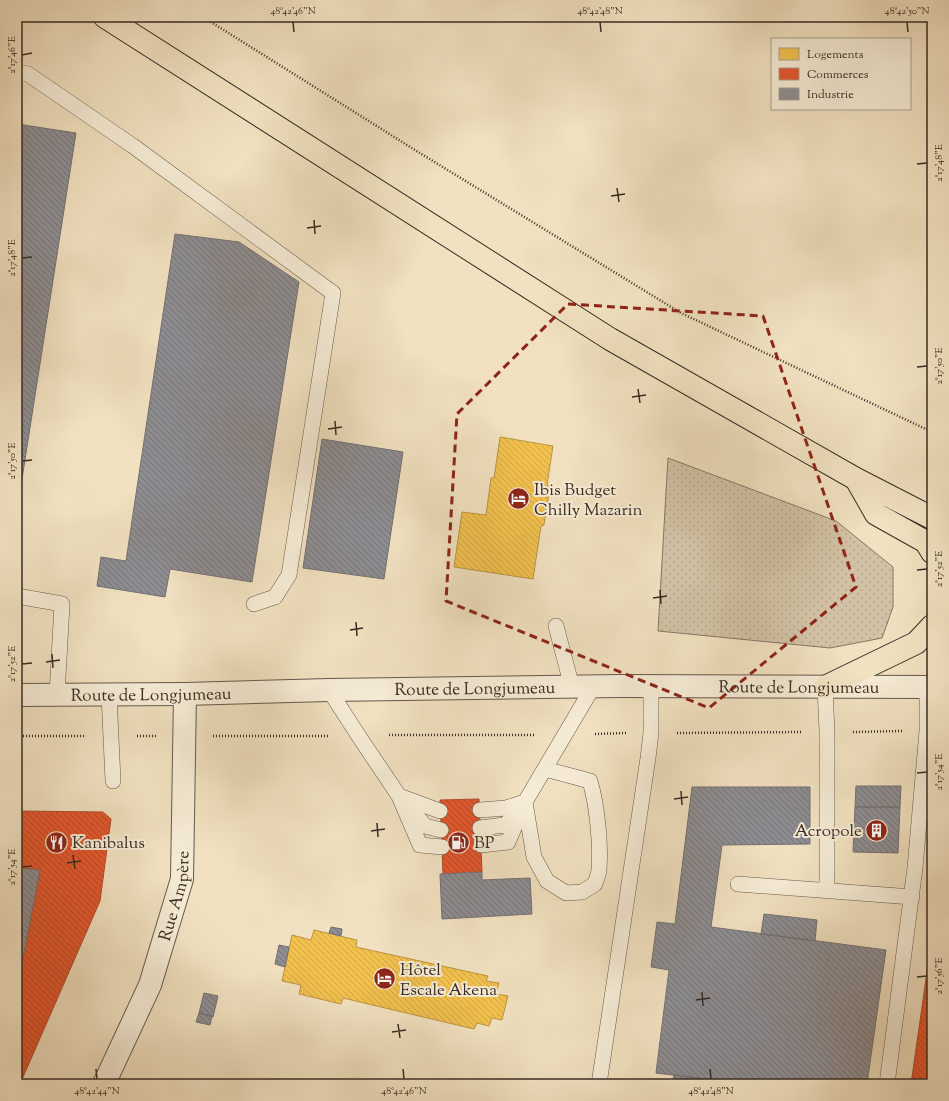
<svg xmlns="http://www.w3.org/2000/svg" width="949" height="1101" font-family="'Sorts Mill Goudy',serif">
  <defs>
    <pattern id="grass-dots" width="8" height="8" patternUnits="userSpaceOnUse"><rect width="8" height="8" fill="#d2c2a5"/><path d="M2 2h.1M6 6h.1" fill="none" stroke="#b5a78e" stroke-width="1.8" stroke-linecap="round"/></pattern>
    <pattern id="homes-back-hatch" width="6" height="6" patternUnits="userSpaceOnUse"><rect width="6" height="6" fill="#f2c14e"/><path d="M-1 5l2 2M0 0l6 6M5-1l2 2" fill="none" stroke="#d0a644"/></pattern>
    <pattern id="shops-back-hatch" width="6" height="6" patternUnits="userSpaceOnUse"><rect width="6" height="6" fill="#e4572e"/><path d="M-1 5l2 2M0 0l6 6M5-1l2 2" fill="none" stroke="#ba4827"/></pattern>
    <pattern id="industry-back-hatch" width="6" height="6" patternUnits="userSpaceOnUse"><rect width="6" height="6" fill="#8d8d92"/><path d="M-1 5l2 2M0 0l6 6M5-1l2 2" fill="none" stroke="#747377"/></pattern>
  </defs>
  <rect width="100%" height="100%" fill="#f1e1c0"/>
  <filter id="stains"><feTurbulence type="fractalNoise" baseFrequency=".005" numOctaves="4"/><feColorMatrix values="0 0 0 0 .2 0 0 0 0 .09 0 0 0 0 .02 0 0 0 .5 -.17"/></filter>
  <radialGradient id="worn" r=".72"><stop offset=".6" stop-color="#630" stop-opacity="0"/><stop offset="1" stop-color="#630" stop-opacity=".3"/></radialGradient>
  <path fill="url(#grass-dots)" stroke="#857664" d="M668 458 836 521 893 567V607L882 638 830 648 658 631Z"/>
  <path fill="url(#homes-back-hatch)" stroke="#ba9441" d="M500 437 553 446 547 485 550 486 544 525 541 526 533 579 454 567 462 512 486 515 491 478H494Z
    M314 930 357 940 356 947 488 976 486 981 499 983 496 994 508 996 502 1020 492 1018 489 1026 477 1023 474 1029 343 998 341 1004 299 994 301 985 282 981 292 935 311 940Z"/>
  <path fill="url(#shops-back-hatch)" stroke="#b04a2b" d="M479 799 482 872 443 874 440 800Z
    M17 811 103 812 111 819 100 901 20 1084H17V989L40 870 17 868Z
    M929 958 932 959V1084H911Z"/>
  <path fill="url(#industry-back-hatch)" stroke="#747071" d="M17 124 76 133 17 511Z
    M175 234 239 242 299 282 252 582 170 569 165 597 97 586 101 557 126 561Z
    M322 439 403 452 384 579 303 568Z
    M856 786H901L900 807H855Z
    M692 787H810V844L722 845 711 927 886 950 867 1084H748L656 1073 669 970 651 967 657 922 675 924Z
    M855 807H900L898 853 853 852Z
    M17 868 40 870 17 989Z
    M482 872V880L530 878 532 914 442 919 440 874Z
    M764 914 817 920 815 941 761 934Z
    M331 927 342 929 341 936 329 933Z
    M279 945 289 947 285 967 275 964Z
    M204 993 218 996 213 1017 199 1013Z
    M199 1013 212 1016 210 1025 196 1022Z
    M674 1075 748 1084H673Z"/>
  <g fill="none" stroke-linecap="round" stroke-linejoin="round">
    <defs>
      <path id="service" d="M17 72 28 74 133 146 333 293 289 575 275 597 254 604
        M17 596 62 604 57 695
        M556 626 572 687
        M825 687 827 732V891
        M329 690 358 735 399 796 440 811
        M109 694 113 781
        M399 796 420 845 442 847
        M525 802 534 857 547 881 566 893 582 892 595 884C596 880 599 874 599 869 601 844 597 805 590 781L545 769
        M408 805 425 826 441 830
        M480 810 506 808 525 802 593 687
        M480 828 505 825 518 811
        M481 845 508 842 525 802
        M738 884 912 897
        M599 1084 648 758 651 733V686
        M887 1084 915 868 927 731V687"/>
      <g id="minor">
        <path id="s1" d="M104 1084 150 985 182 879 185 694"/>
      </g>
      <g id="tertiary">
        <path id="s2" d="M17 695 185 694 329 690 620 686 932 687"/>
      </g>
      <path id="trunk" d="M105 17 610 339 856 479 932 518
        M856 479 876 514 926 542 932 552
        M825 687 916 643 932 626"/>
    </defs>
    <use href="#service" stroke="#66584b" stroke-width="16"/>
    <use href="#minor" stroke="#66584b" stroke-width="24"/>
    <use href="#tertiary" stroke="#66584b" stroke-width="24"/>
    <use href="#trunk" stroke="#382b24" stroke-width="24"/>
    <path stroke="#382b24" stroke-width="2.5" stroke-dasharray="1 2" stroke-linecap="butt" d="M203 17 415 150 681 313 932 432
      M853 732 902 731
      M677 733 802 732
      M595 734 626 733
      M389 735H536
      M17 736H86
      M137 736H156
      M213 736H330"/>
    <use href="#service" stroke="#f6ecd6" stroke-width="15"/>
    <use href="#minor" stroke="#f6ecd6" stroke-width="22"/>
    <use href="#tertiary" stroke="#f6ecd6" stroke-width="22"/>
    <use href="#trunk" stroke="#f1e1c0" stroke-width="22"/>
  </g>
  <path fill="none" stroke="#8f2418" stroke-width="3" stroke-dasharray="8 5" stroke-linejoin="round" d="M568 304 763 316 856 587 709 708 446 601 457 414Z"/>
  <path fill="none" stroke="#382b24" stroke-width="1.5" d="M293 22 294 32M600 22 601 32M907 22 908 32M22 55 32 53M917 164 927 163M617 188 619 202M611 196 625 194M314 220 315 234M307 228 321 226M22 258 32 257M917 367 927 366M638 389 640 403M632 397 646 395M335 421 336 435M328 429 342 427M22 461 32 460M917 570 927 569M660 590 661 604M653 598 667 596M356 622 357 636M350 630 363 628M52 654 53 668M46 662 60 660M22 664 32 663M917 773 927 772M681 791 682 805M674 799 688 797M377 823 378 837M371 831 385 829M73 855 75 869M67 863 81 861M22 867 32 866M917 977 927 976M702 992 703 1006M696 1000 710 998M398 1024 400 1038M392 1032 406 1030M96 1069 97 1079M403 1069 404 1079M710 1069 711 1079"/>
  <defs>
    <symbol id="hotel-disc" viewBox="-11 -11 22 22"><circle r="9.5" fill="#8f2418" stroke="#f6ecd6"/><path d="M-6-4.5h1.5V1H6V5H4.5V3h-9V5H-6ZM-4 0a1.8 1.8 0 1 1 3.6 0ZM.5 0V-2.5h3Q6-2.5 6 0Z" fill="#fff"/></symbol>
    <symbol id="building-disc" viewBox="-11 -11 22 22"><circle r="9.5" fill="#8f2418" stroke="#f6ecd6"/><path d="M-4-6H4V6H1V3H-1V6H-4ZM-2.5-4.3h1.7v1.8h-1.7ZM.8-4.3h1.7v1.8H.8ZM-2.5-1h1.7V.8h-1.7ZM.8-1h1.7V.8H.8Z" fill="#fff"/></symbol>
    <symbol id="restaurant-disc" viewBox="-11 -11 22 22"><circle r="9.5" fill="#8f2418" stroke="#f6ecd6"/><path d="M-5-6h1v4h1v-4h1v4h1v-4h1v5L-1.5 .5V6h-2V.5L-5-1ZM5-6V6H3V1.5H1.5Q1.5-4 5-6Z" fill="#fff"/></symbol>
    <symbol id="fuel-disc" viewBox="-11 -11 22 22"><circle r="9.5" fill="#8f2418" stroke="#f6ecd6"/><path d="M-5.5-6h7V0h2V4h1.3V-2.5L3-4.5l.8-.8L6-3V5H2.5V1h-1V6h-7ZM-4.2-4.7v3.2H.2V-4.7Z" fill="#fff"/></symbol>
  </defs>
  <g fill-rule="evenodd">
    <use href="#hotel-disc" x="506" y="486" width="25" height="25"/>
    <use href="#building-disc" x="864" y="818" width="25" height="25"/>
    <use href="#restaurant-disc" x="44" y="830" width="25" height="25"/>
    <use href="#fuel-disc" x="446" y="830" width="25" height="25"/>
    <use href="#hotel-disc" x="372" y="966" width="25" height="25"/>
  </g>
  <g text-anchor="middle" stroke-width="4" stroke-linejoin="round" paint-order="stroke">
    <g font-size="17" fill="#382b24" stroke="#f6ecd6" text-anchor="start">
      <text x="534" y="495">Ibis Budget<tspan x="534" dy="20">Chilly Mazarin</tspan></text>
      <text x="862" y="836" text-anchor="end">Acropole</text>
      <text x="72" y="848">Kanibalus</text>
      <text x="474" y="848">BP</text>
      <text x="400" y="975">Hôtel<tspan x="400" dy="20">Escale Akena</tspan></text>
    </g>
    <g font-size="17" fill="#382b24" stroke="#f6ecd6">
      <text dy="6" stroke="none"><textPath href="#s2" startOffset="782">Route de Longjumeau</textPath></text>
      <text dy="6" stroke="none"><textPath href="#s2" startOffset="458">Route de Longjumeau</textPath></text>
      <text dy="6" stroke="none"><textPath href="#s2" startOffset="134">Route de Longjumeau</textPath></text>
      <text dy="6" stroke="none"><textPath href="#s1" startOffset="202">Rue Ampère</textPath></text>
    </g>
  </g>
  <rect width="949" height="1101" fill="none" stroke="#f1e1c0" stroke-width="44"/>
  <rect x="771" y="38" width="140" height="72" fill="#f6ecd6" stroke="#aa9f8f"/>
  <rect x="779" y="48" width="20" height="12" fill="#f2c14e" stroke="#aa9f8f"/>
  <text x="807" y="58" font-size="12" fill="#382b24">Logements</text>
  <rect x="779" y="68" width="20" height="12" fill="#e4572e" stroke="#aa9f8f"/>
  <text x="807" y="78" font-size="12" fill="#382b24">Commerces</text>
  <rect x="779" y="88" width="20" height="12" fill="#8d8d92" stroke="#aa9f8f"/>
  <text x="807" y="98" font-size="12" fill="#382b24">Industrie</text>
  <rect x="22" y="22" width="905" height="1057" fill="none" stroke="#382b24" stroke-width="1.5"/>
  <g font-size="10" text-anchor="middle" fill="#382b24">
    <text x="293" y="14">48°42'46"N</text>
    <text x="600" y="14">48°42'48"N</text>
    <text x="907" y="14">48°42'50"N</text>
    <text transform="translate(11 55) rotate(-90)" y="4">2°17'46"E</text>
    <text transform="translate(938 163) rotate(-90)" y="4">2°17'48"E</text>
    <text transform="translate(11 258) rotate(-90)" y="4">2°17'48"E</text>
    <text transform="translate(938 366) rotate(-90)" y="4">2°17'50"E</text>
    <text transform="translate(11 461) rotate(-90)" y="4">2°17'50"E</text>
    <text transform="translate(938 569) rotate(-90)" y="4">2°17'52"E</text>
    <text transform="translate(11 664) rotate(-90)" y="4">2°17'52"E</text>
    <text transform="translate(938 772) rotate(-90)" y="4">2°17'54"E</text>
    <text transform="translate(11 867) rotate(-90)" y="4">2°17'54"E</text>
    <text transform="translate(938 976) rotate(-90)" y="4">2°17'56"E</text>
    <text x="97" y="1094">48°42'44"N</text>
    <text x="404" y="1094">48°42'46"N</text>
    <text x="711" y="1094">48°42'48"N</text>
  </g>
  <rect width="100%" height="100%" filter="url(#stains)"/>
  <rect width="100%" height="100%" fill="url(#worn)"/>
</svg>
